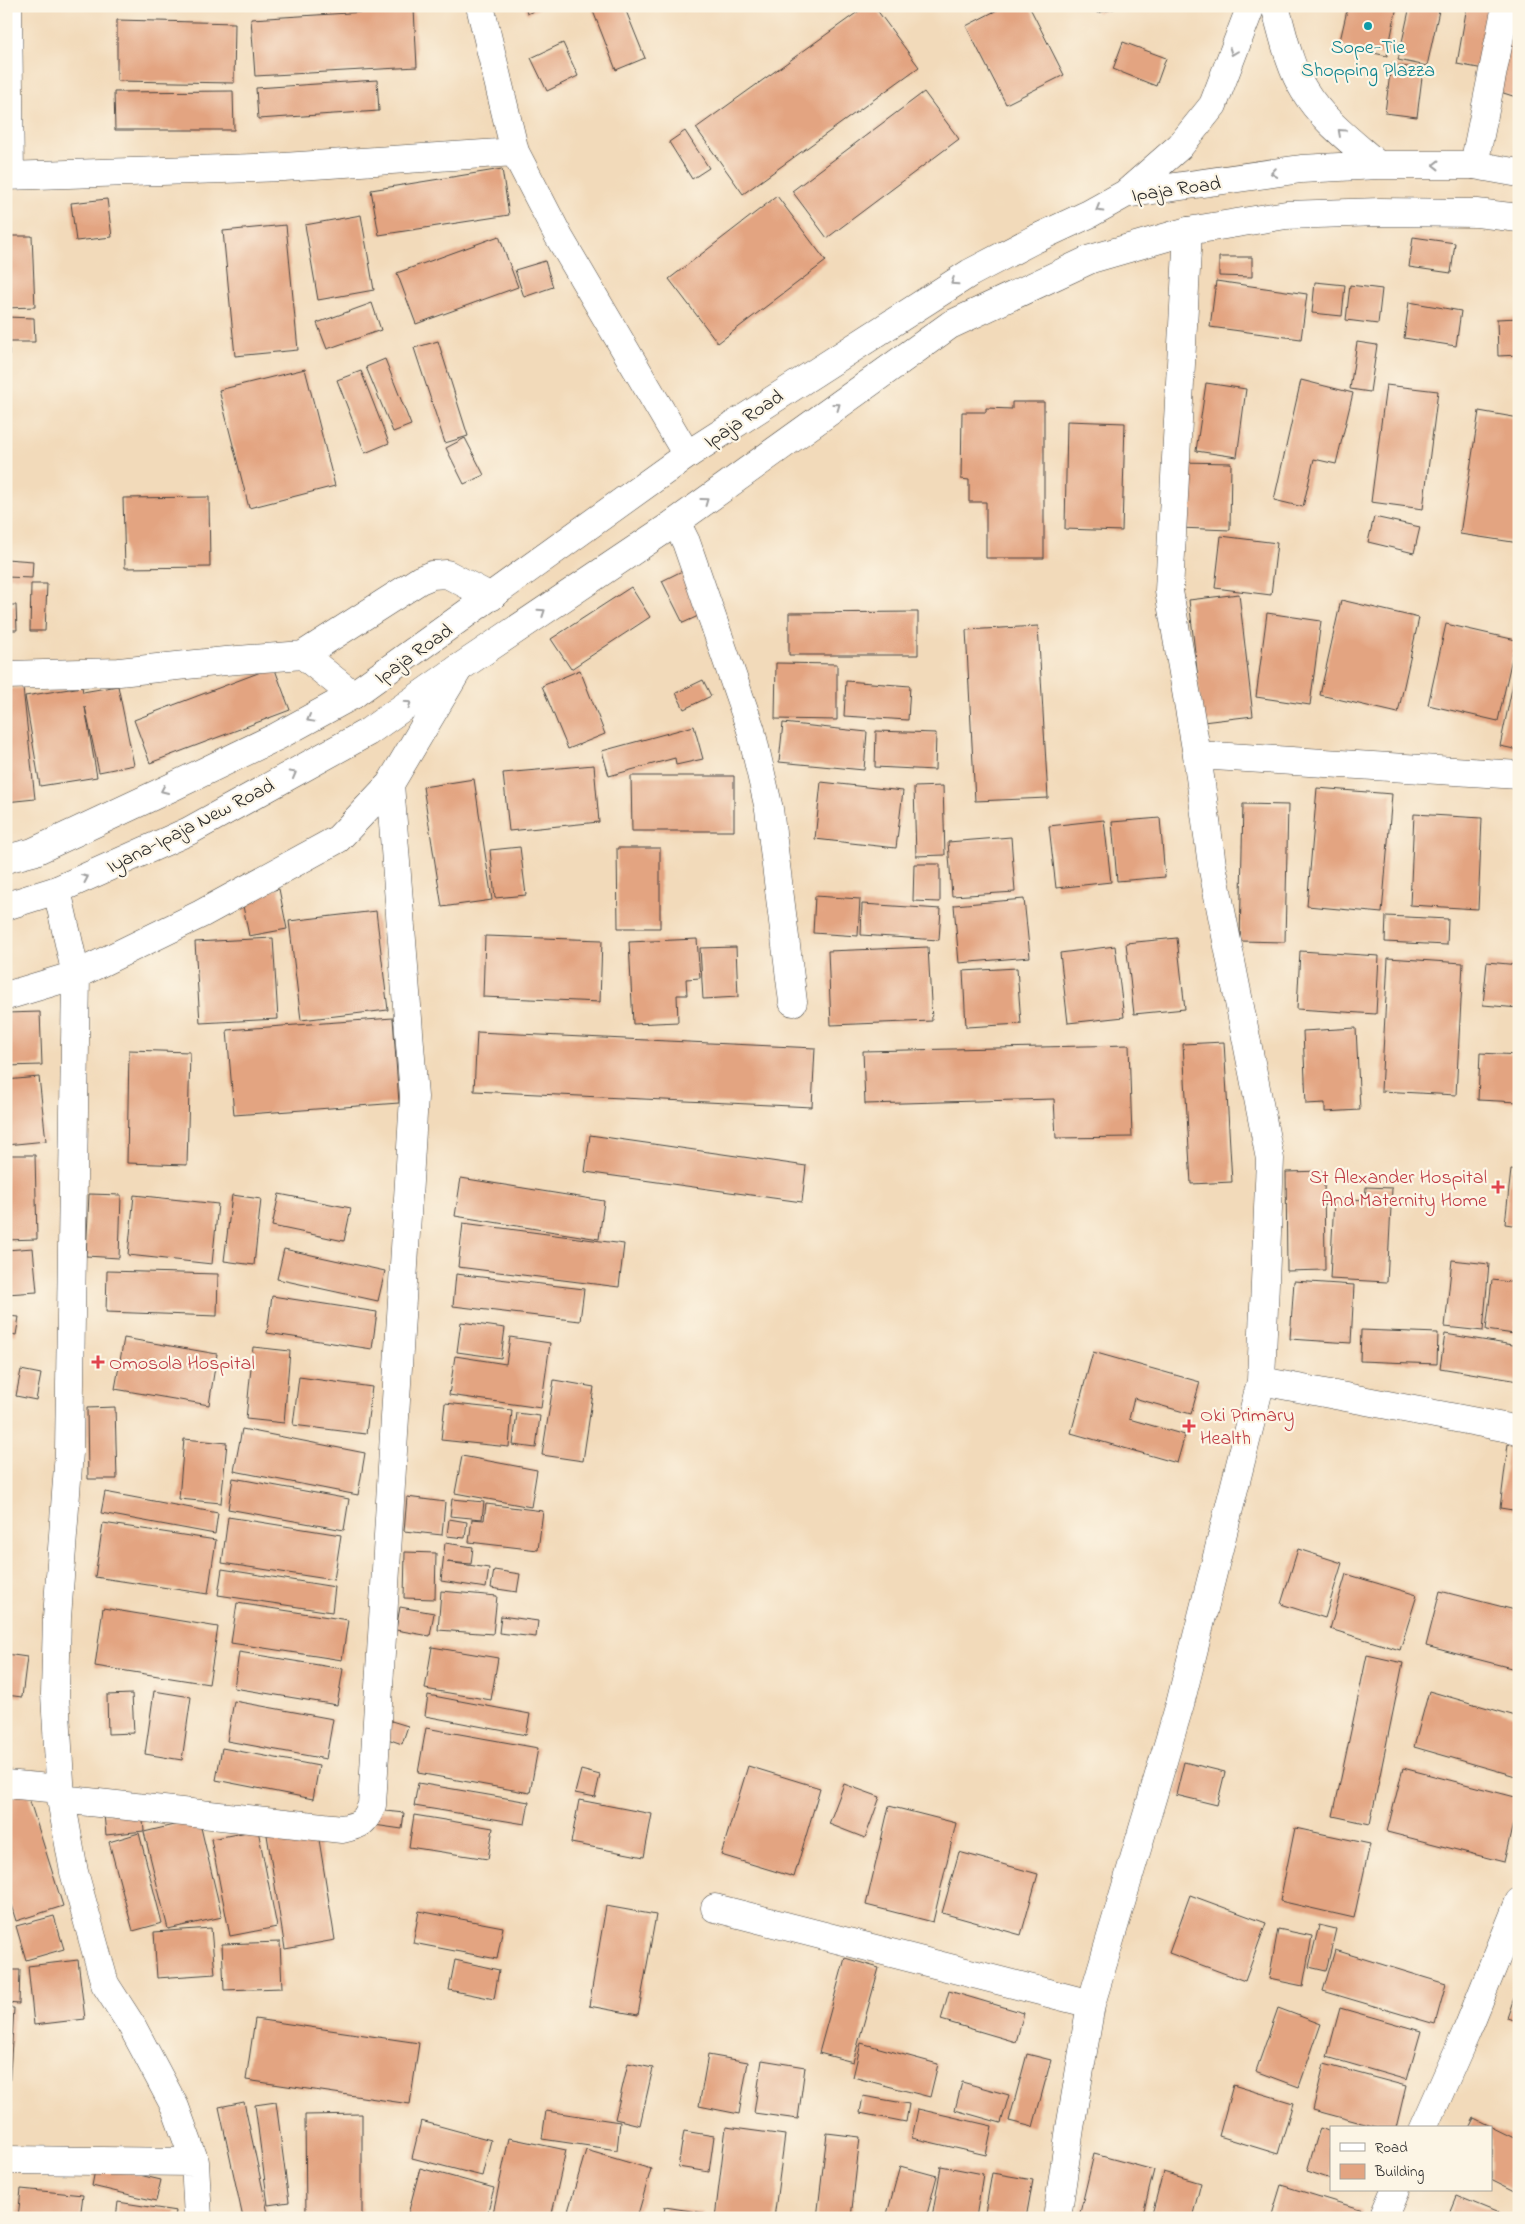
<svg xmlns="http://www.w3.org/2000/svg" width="1525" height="2224" font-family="'Indie Flower',sans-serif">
  <rect width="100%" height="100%" fill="#fcf5e5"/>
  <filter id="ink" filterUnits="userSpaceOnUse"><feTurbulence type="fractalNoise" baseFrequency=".02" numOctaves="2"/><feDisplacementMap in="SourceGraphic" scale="10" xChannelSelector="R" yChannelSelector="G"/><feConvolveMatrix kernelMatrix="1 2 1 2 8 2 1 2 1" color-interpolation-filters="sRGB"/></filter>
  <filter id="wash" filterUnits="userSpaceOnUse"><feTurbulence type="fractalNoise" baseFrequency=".0096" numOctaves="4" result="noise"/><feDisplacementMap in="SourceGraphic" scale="20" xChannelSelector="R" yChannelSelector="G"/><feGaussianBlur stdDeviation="1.12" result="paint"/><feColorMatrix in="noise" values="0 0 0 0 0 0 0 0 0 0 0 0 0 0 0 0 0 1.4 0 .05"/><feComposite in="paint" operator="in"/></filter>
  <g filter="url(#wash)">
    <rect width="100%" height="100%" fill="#f2daba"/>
    <g id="blocks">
      <path fill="#e3a481" d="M525 6H544L527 14Z
        M591 6H624L645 58 616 70Z
        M866 6H874L919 67 743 194 696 128Z
        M1005 6H1029L1064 75 1006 104 966 26Z
        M1095 6H1121V7L1097 13Z
        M1348 6H1397L1387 56 1339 45Z
        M1410 6H1440L1427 66 1398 60Z
        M1467 6H1501L1489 70 1457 64Z
        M414 9 417 67 255 76 251 19Z
        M117 20 235 23 234 83 117 81Z
        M1123 42 1166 58 1156 86 1113 69Z
        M563 43 578 76 547 91 531 58Z
        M1505 44 1519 48V98L1491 89Z
        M1391 65 1423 69 1417 117 1385 113Z
        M377 80 379 111 258 119 256 88Z
        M233 91 234 130H115L114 92Z
        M924 92 959 139 827 238 792 191Z
        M685 131 709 168 692 179 669 142Z
        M502 169 509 215 379 235 371 190Z
        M777 196 826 261 718 343 669 279Z
        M107 199 112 237 76 241 71 203Z
        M361 215 374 290 318 300 305 225Z
        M286 225 298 350 235 356 223 231Z
        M6 236H32L35 307 6 308Z
        M499 236 518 287 416 324 397 273Z
        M1413 237 1455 243 1451 273 1409 267Z
        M1219 257H1252V277L1219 276Z
        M545 261 553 287 524 297 515 270Z
        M1216 281 1307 294 1301 339 1210 327Z
        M1315 282 1345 285 1342 316 1312 313Z
        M1350 285 1382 289 1378 324 1346 320Z
        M1409 302 1461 311 1456 346 1404 338Z
        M372 303 381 330 327 349 317 323Z
        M6 317 34 318 35 342H6Z
        M1519 318V355L1498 356 1497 319Z
        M438 341 468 436 445 443 414 348Z
        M1357 342 1377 345 1370 392 1350 389Z
        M6 349H9V365L6 366Z
        M385 359 411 425 393 432 366 367Z
        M305 369 335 486 249 508 219 390Z
        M361 371 389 443 365 453 337 380Z
        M1301 380 1353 393 1336 464 1314 459 1303 507 1274 500Z
        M1206 383 1246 389 1237 457 1196 451Z
        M1386 385 1438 391 1423 509 1371 502Z
        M1012 402H1044V558H986V502H969V480L961 479 962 412H986V408L1012 409Z
        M1479 411 1519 418V543L1460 534Z
        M1067 421 1125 423 1122 531 1065 529Z
        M465 438 484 475 464 484 446 448Z
        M1180 462 1231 463 1230 530 1179 528Z
        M209 497 210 567 125 568 123 498Z
        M1374 517 1420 527 1414 553 1368 542Z
        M1221 536 1277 543 1271 595 1215 588Z
        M6 559 33 561 32 578 6 577Z
        M688 568 709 611 683 623 662 581Z
        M31 584H47L45 631H30Z
        M631 587 650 617 571 669 551 639Z
        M1239 594 1253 716 1203 722 1189 600Z
        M1341 600 1419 618 1398 713 1320 695Z
        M6 605H16L17 630H6Z
        M918 612V655H789V613Z
        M1267 613 1321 621 1310 705 1256 697Z
        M1446 624 1516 640 1498 721 1428 705Z
        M1038 626 1048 798 975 801 966 630Z
        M1518 660H1519V750L1500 746Z
        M776 663 837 664V720L775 719Z
        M274 667 290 710 150 763 134 720Z
        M580 670 605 734 568 749 542 686Z
        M703 680 711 696 684 709 676 693Z
        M846 681 910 686 908 720 844 716Z
        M118 686 134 765 99 772 85 707 97 777 40 786 25 696 82 687 83 692Z
        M23 688 35 799 6 802V689Z
        M783 723 867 732 864 770 779 762Z
        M694 726 703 759 676 765 675 758 609 776 602 751Z
        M876 731 936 733 935 770 875 767Z
        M594 765 599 822 509 831 503 773Z
        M631 776H734V831H632Z
        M474 779 492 900 442 907 423 787Z
        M821 782 903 791 896 848 815 839Z
        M943 786 945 855 916 856 914 787Z
        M1317 788 1392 794 1382 913 1307 906Z
        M1243 804 1288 805 1285 942 1240 941Z
        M1414 814 1482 818 1478 909 1410 905Z
        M1160 818 1165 877 1117 881 1112 822Z
        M1104 820 1111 882 1056 888 1049 826Z
        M1011 837 1015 892 952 896 948 842Z
        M520 847 526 895 495 898 490 850Z
        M617 848H660V928H618Z
        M914 864H940V902L913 901Z
        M279 889 287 929 249 936 241 896Z
        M815 896 860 899 858 936 813 933Z
        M1024 899 1030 957 959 963 954 905Z
        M862 904 941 909 939 940 861 935Z
        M376 911 388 1010 301 1020 289 921Z
        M1386 916 1448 919 1447 945 1385 942Z
        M485 936 602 940 600 1002 483 997Z
        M273 938 278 1019 200 1023 195 942Z
        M1177 938 1185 1009 1134 1014 1126 943Z
        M697 939 700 978 686 979 687 995H677L678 1022 633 1024 629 942Z
        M1115 946 1124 1017 1068 1023 1060 953Z
        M736 947 738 997 703 999 700 948Z
        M928 947 932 1021 831 1025 828 951Z
        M1300 951 1379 956 1376 1014 1297 1009Z
        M1388 958 1463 963 1456 1095 1381 1091Z
        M1487 962 1519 965V1008L1483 1005Z
        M1017 968 1021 1024 966 1027 963 971Z
        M40 1012 42 1065 6 1066V1013Z
        M393 1018 399 1103 234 1115 227 1030Z
        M1356 1028 1360 1110 1325 1112V1103L1306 1104 1303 1031Z
        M477 1032 815 1048 812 1107 474 1091Z
        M1224 1042 1232 1182 1191 1184 1183 1044Z
        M1129 1045 1132 1137 1056 1138 1054 1099 865 1104 863 1051Z
        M129 1050 190 1052 187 1165 127 1163Z
        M1480 1053 1519 1055V1102L1478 1100Z
        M39 1077 46 1141 6 1145V1080Z
        M590 1135 806 1166 802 1202 585 1172Z
        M6 1155H35L37 1239 6 1240Z
        M1511 1170 1519 1171V1226L1505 1224Z
        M1324 1171 1325 1270 1287 1271 1286 1172Z
        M461 1178 604 1201 599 1239 455 1216Z
        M1366 1187 1392 1188 1387 1282 1330 1279 1334 1198 1365 1200Z
        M89 1194 121 1195 119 1258 86 1256Z
        M279 1194 351 1208 344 1241 272 1226Z
        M134 1195 218 1204 212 1264 128 1255Z
        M232 1195 261 1199 254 1265 224 1261Z
        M463 1223 624 1244 619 1287 458 1267Z
        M33 1248 37 1292 6 1294V1250Z
        M284 1249 385 1271 378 1301 277 1279Z
        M1452 1260 1489 1264 1483 1331 1445 1327Z
        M107 1271 218 1274 217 1316 106 1312Z
        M456 1274 584 1289 580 1321 453 1306Z
        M1492 1280 1519 1283 1514 1334 1486 1330Z
        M1294 1281 1354 1285 1351 1343 1290 1339Z
        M272 1296 377 1312 372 1349 267 1333Z
        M6 1316 19 1317 16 1335 6 1333Z
        M461 1322 505 1328 501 1358 457 1352Z
        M1361 1330 1438 1333 1437 1364 1360 1361Z
        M1445 1334 1519 1346V1381L1440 1368Z
        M510 1337 550 1343 541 1408 449 1395 455 1356 506 1364Z
        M124 1338 217 1354 209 1405 115 1389Z
        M253 1347 290 1351 284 1423 246 1419Z
        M1093 1352 1200 1382 1191 1414 1134 1398 1129 1419 1185 1435 1177 1463 1071 1433Z
        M6 1360 11 1361 7 1384H6Z
        M21 1370 41 1374 36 1400 16 1396Z
        M299 1377 372 1387 366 1434 293 1425Z
        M554 1380 594 1387 583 1461 542 1455Z
        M445 1403 512 1410 509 1447 441 1440Z
        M115 1407 117 1479H88L87 1408Z
        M517 1413 540 1416 536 1448 513 1445Z
        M242 1429 365 1453 358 1495 234 1471Z
        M184 1439 227 1443 221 1503 179 1499Z
        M1508 1444 1519 1446V1511L1500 1508Z
        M462 1456 537 1470 531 1507 455 1493Z
        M233 1478 349 1499 344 1530 228 1509Z
        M105 1492 218 1513 215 1534 101 1513Z
        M407 1497 445 1502 442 1535 404 1531Z
        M452 1499 484 1502 482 1519 450 1516Z
        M486 1504 543 1511 538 1550 469 1542 472 1519 484 1520Z
        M228 1517 341 1535 334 1580 222 1563Z
        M449 1519 467 1522 465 1538 447 1536Z
        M103 1523 216 1540 208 1594 95 1577Z
        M445 1543 473 1547 471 1564 447 1562 489 1568 486 1588 441 1581Z
        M1298 1549 1342 1563 1325 1618 1281 1604Z
        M405 1552 436 1553 435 1599 404 1598Z
        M222 1569 335 1587 332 1612 218 1595Z
        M494 1570 520 1574 517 1592 491 1588Z
        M1346 1574 1417 1595 1400 1650 1330 1629Z
        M441 1591 497 1596 493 1634 438 1630Z
        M1440 1591 1519 1611V1670L1426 1646Z
        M237 1603 348 1620 342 1660 231 1643Z
        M400 1607 434 1613 430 1636 396 1630Z
        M103 1608 218 1627 209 1684 95 1666Z
        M501 1616 538 1621 536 1637 499 1633Z
        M432 1647 498 1658 491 1700 425 1689Z
        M239 1652 343 1669 337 1705 234 1688Z
        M6 1654 27 1657 22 1697 6 1695Z
        M1367 1655 1403 1663 1370 1824 1333 1816Z
        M154 1691 191 1697 182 1760 145 1754Z
        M1429 1691 1519 1717V1777L1414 1747Z
        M132 1694 134 1733 108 1734 107 1695Z
        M428 1695 530 1714 526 1735 425 1716Z
        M234 1701 333 1719 326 1759 227 1741Z
        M388 1720 408 1726 402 1744 382 1737Z
        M426 1728 538 1748 530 1793 418 1773Z
        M222 1748 319 1766 313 1799 216 1780Z
        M1184 1762 1225 1772 1217 1805 1176 1795Z
        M748 1766 820 1788 794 1877 721 1855Z
        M1403 1768 1519 1798 1504 1862 1387 1832Z
        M581 1770 600 1775 595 1797 575 1793Z
        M418 1783 529 1802 525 1824 414 1806Z
        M844 1784 880 1797 865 1838 829 1824Z
        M27 1792 63 1906 16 1921 6 1889V1798Z
        M579 1800 652 1814 644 1857 571 1843Z
        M889 1806 956 1823 933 1922 866 1905Z
        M376 1810 404 1813 402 1829 374 1825Z
        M142 1811 144 1831 106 1835 104 1814Z
        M414 1815 493 1828 488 1859 409 1847Z
        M199 1819 222 1917 168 1929 144 1832Z
        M317 1827 335 1940 285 1949 267 1835Z
        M1295 1828 1370 1844 1354 1918 1280 1901Z
        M258 1830 277 1927 230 1936 211 1839Z
        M139 1833 162 1923 133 1931 109 1842Z
        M959 1852 1038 1874 1021 1935 942 1913Z
        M1190 1895 1266 1923 1245 1981 1169 1953Z
        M606 1906 656 1915 638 2015 589 2006Z
        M419 1911 503 1927 497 1959 413 1943Z
        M54 1916 64 1949 26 1960 16 1926Z
        M1319 1925 1336 1929 1326 1971 1309 1967Z
        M211 1928 215 1974 157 1978 154 1932Z
        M1278 1929 1312 1936 1303 1986 1269 1979Z
        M280 1942 282 1988 224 1990 222 1944Z
        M1335 1950 1446 1984 1435 2024 1323 1991Z
        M845 1958 879 1968 853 2062 819 2053Z
        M78 1960 85 2019 34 2025 28 1966Z
        M455 1960 499 1970 494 1999 449 1990Z
        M6 1970H20L19 2004 6 2003Z
        M949 1991 1024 2013 1016 2042 941 2020Z
        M1514 1998 1519 1999V2022L1507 2018Z
        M6 2008H14L8 2107H6Z
        M1278 2008 1321 2024 1299 2087 1256 2071Z
        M1340 2008 1421 2031 1407 2080 1327 2057Z
        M255 2019 419 2043 410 2104 246 2080Z
        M861 2043 938 2064 930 2097 853 2077Z
        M1027 2054 1051 2060 1033 2127 1009 2121Z
        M708 2055 748 2062 739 2114 699 2106Z
        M762 2060 805 2067 798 2119 754 2113Z
        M628 2063 653 2068 640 2125 615 2119Z
        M1324 2064 1406 2086 1396 2128H1380L1313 2110Z
        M962 2082 1009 2095 1001 2123 955 2110Z
        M1233 2085 1293 2103 1278 2154 1219 2136Z
        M863 2096 909 2104 906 2122 860 2113Z
        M244 2102 269 2218H243L219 2107Z
        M276 2102 289 2202 268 2205 255 2105Z
        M918 2109 992 2126 986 2155 912 2138Z
        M546 2111 620 2122 617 2150 542 2139Z
        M362 2114V2218H306L305 2115Z
        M1474 2118 1519 2140V2193L1491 2179V2128H1469Z
        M421 2121 491 2140 482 2176 412 2158Z
        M726 2127 785 2135 774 2218H715Z
        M1320 2128 1331 2132V2179L1307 2171Z
        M684 2131 714 2136 709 2172 678 2167Z
        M827 2133 860 2137 851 2218H817Z
        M509 2138 566 2150 551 2218H492Z
        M586 2150 651 2169 637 2218H566Z
        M1094 2154 1154 2170 1142 2218 1079 2217Z
        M96 2165 161 2180 156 2201 92 2186Z
        M900 2166 937 2176 926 2218H886Z
        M941 2166 983 2174 976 2218H932Z
        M420 2168 494 2188 486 2218H407Z
        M1163 2172 1201 2183 1192 2218H1151Z
        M992 2173 1033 2180 1026 2218 985 2213Z
        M1281 2185 1363 2210 1360 2218H1271Z
        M21 2189 83 2195 80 2218H18Z
        M1457 2196 1511 2218H1448Z
        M118 2202 176 2211 175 2218H116Z
        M665 2207 704 2213 703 2218H663Z"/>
    </g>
  </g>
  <g filter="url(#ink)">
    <use href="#blocks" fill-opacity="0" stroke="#494540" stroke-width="1"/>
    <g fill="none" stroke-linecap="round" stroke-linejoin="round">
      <defs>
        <path id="minor" d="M8 6 10 176
          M480 6 515 152 559 237 687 455
          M1474 165 1506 6
          M6 176 283 167 515 152
          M676 522 686 542 751 730 769 809 793 1002
          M303 655 420 580 432 575 447 574 491 597
          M6 675 119 672 225 661 303 655 353 695
          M1197 755 1519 775
          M57 890 76 975 69 1452 57 1618 55 1694 61 1799 74 1872 105 1984 132 2026 175 2107 195 2162 198 2218
          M6 996 76 975 201 914 338 839 390 784 459 668
          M1261 1381 1519 1430
          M6 1784 60 1789
          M61 1799 342 1829C361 1825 365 1823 372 1805L414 1097 390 784
          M715 1908 1091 2004
          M1424 2128 1466 2033 1519 1902
          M6 2160 195 2162
          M1057 2218 1070 2128 1091 2004 1180 1704 1261 1381 1270 1159 1212 865 1197 755 1169 591 1188 231
          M1383 2218 1395 2190"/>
        <path id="major" d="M1275 6C1283 34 1289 66 1304 90 1322 120 1352 142 1378 165
          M1125 194 1180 146 1213 105 1251 6
          M6 859 33 852 170 788 278 736 353 695 687 455 970 273 1033 240 1089 214 1125 194 1301 169 1378 165H1474L1519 173
          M6 906 57 890 189 831 368 732 459 668 676 522 950 325 1091 259 1188 231 1286 215 1380 212 1477 213 1519 218"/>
      </defs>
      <use href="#minor" stroke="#494540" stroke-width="29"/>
      <use href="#major" stroke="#494540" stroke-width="29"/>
      <use href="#minor" stroke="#fff" stroke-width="28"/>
      <use href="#major" stroke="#fff" stroke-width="28"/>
    </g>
    <defs><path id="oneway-chevron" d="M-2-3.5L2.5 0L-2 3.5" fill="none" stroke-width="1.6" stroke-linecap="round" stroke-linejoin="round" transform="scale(1.25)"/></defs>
    <g stroke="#a0a0a0">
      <use href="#oneway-chevron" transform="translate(1233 52) rotate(111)"/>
      <use href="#oneway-chevron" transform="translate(1341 132) rotate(-138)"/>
      <use href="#oneway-chevron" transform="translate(1436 165) rotate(-180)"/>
      <use href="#oneway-chevron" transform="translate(1274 173) rotate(171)"/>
      <use href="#oneway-chevron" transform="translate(1099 209) rotate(150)"/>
      <use href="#oneway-chevron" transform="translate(954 282) rotate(147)"/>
      <use href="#oneway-chevron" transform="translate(837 406) rotate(-36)"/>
      <use href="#oneway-chevron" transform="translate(705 501) rotate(-36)"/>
      <use href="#oneway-chevron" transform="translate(542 612) rotate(-34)"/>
      <use href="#oneway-chevron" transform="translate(408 704) rotate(-35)"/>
      <use href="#oneway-chevron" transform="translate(310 719) rotate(151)"/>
      <use href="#oneway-chevron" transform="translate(293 774) rotate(-29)"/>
      <use href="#oneway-chevron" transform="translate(164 790) rotate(155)"/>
      <use href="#oneway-chevron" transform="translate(85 878) rotate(-24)"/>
    </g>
  </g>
  <circle fill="#0f9aa8" stroke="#fcf5e5" stroke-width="2" cx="1368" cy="26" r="5"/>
  <g fill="#e0444e" stroke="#fcf5e5" stroke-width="2">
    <path d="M1495.5 1179.5h5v5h5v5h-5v5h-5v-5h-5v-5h5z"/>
    <path d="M95.5 1354.5h5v5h5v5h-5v5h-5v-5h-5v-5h5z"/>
    <path d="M1186.5 1418.5h5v5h5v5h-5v5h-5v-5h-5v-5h5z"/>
  </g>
  <g text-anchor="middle" stroke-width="4.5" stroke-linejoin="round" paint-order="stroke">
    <g font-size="20" fill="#0d838f" stroke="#fcf5e5">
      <text x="1368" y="53">Sope-Tie<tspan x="1368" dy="23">Shopping Plazza</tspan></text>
    </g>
    <g font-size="20" fill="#2b2b2b" stroke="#fcf5e5">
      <text transform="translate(1176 188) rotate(-8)" y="7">Ipaja Road</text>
      <text transform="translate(743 418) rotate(-33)" y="7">Ipaja Road</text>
      <text transform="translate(413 653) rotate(-35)" y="7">Ipaja Road</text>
      <text transform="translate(190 825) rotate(-27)" y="7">Iyana-Ipaja New Road</text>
    </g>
    <g font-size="20" fill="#be3a42" stroke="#fcf5e5" text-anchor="start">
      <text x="1487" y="1183" text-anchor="end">St Alexander Hospital<tspan x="1487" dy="23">And Maternity Home</tspan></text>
      <text x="109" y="1369">Omosola Hospital</text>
      <text x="1200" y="1421">Oki Primary<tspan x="1200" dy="23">Health</tspan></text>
    </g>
  </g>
  <rect width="1525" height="2224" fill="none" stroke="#fcf5e5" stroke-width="25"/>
  <rect x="1330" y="2126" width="162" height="65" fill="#fcf5e5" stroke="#a8a49b"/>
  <rect x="1340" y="2143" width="25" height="8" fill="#ffffff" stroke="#a8a49b"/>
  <text x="1375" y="2152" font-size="15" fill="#2b2b2b">Road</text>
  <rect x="1340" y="2164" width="25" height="15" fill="#e3a481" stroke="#a8a49b"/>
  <text x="1375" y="2176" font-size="15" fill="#2b2b2b">Building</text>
</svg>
